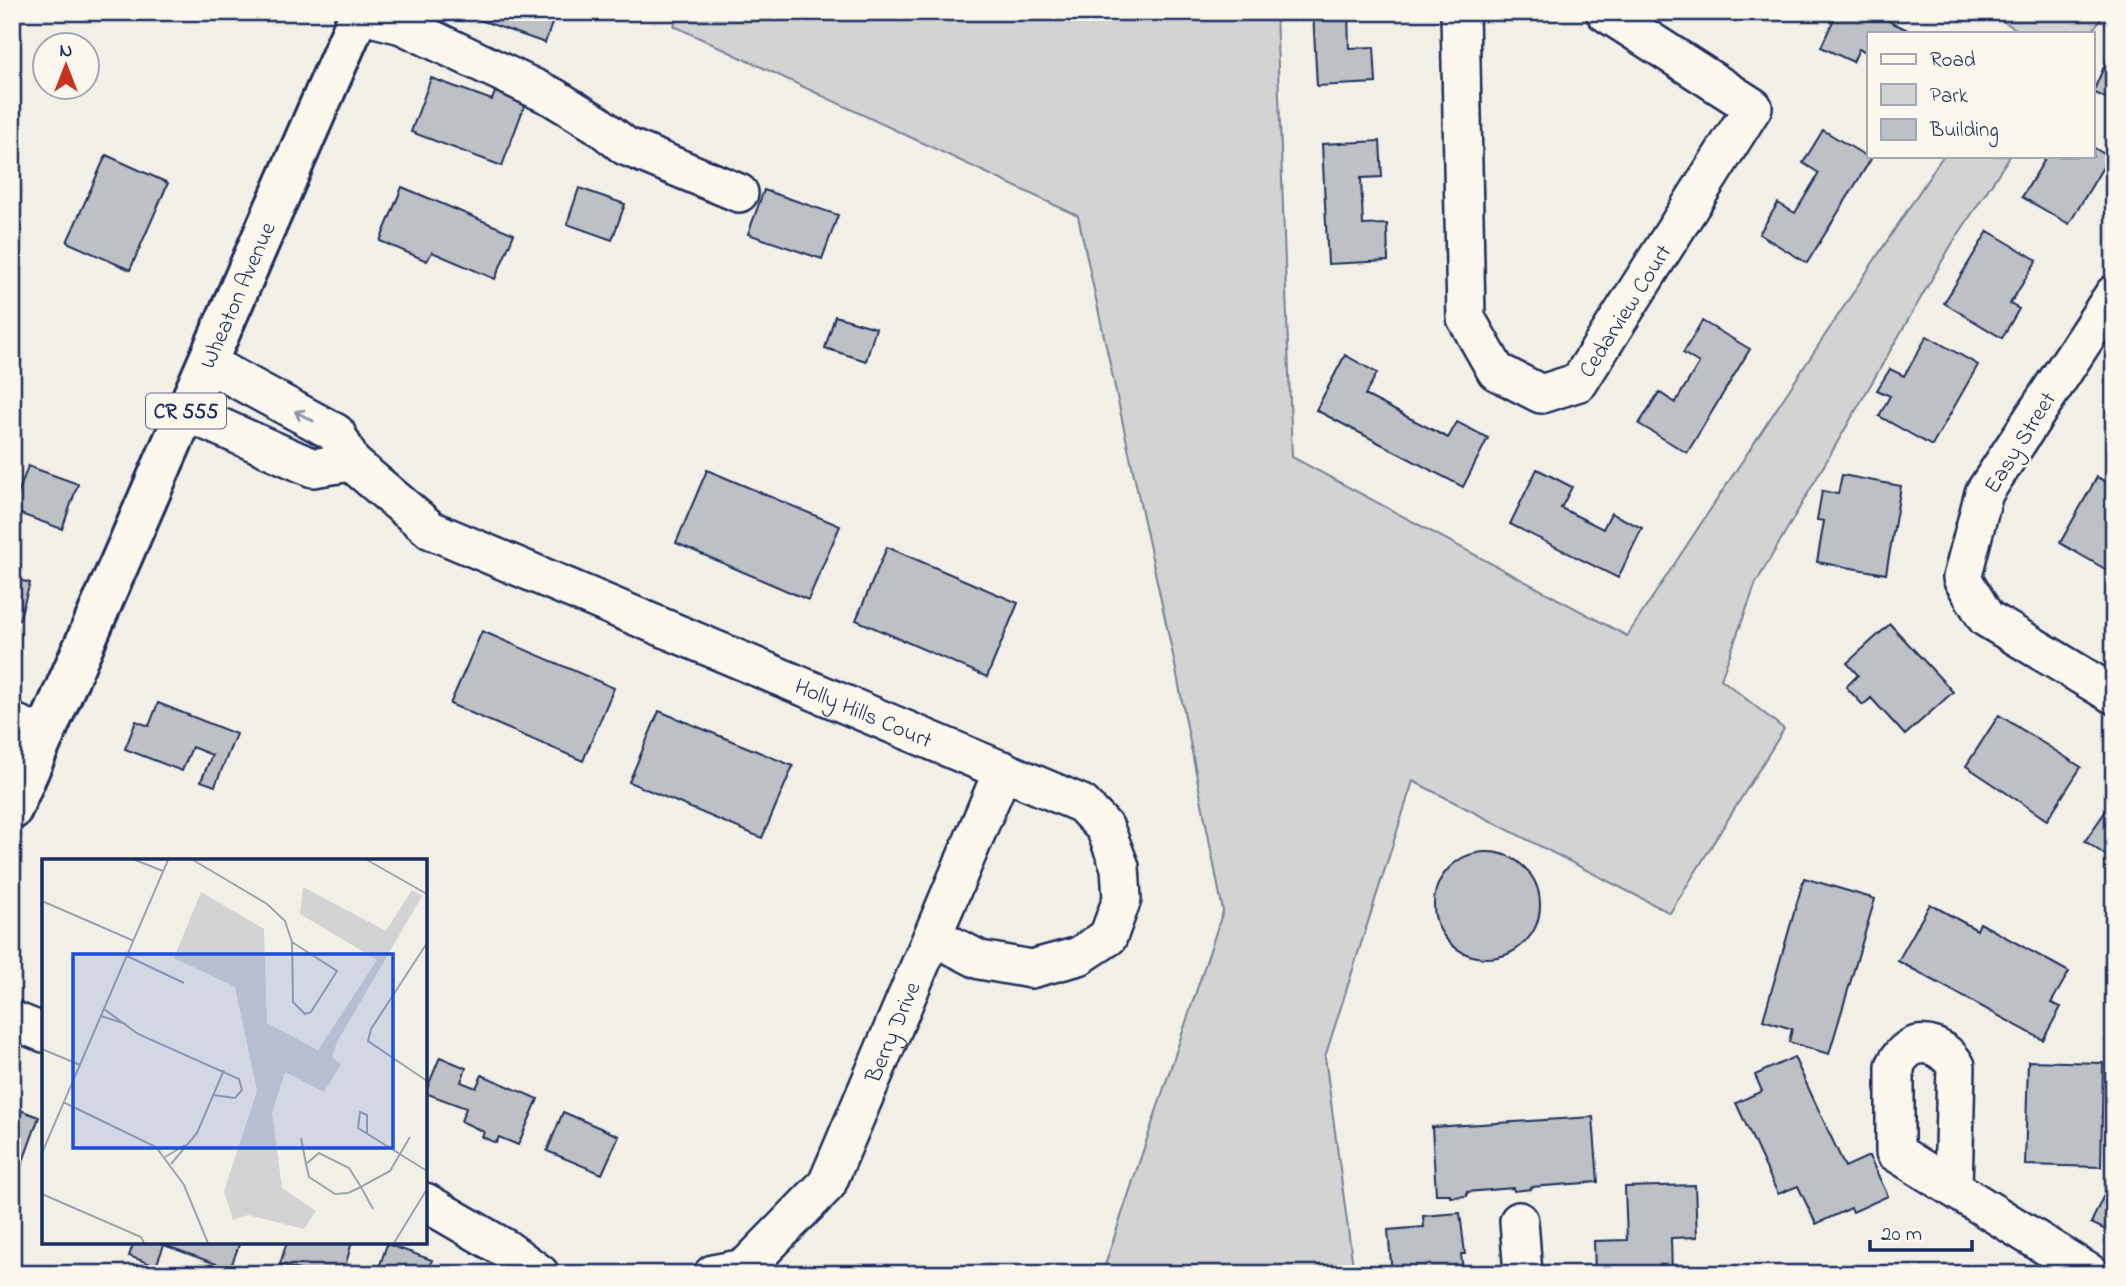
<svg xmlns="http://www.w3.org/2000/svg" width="2126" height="1286" font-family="'Indie Flower',sans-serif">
  <rect width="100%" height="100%" fill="#f2efe6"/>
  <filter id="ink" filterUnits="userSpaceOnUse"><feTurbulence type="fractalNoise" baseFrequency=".0143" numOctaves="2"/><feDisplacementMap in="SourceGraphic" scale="14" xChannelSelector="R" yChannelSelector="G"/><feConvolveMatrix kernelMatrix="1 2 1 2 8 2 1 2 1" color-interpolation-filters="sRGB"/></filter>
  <g filter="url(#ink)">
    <path fill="#d2d3d2" stroke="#768198" stroke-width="2" d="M679 12H1276L1292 457 1627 636 1943 156H2010L1952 244 1756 583 1721 679 1784 729 1670 913 1413 781 1325 1057 1354 1274H1102L1223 911 1174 660 1078 216 674 26Z
      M1987 12H2105L2091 33H2023Z"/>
    <path fill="#bdc0c4" stroke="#1b2f5e" stroke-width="2" d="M464 12H556L545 43 463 14Z
      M1313 12H1348L1349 48 1374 47 1376 83 1317 86Z
      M1837 12H1870L1914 33H1869V53L1859 49 1853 62 1821 47Z
      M2114 44V102L2093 92Z
      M431 78 492 100 495 92 525 104 502 166 411 132Z
      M1823 130 1871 159 1807 263 1759 234 1778 203 1795 213 1819 173 1803 163Z
      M1380 141 1382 177 1361 178 1363 225 1387 224 1388 261 1328 264 1322 144Z
      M2093 147 2109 157 2069 224 2022 197 2047 156H2093Z
      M106 155 168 183 130 270 67 242Z
      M402 187 514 234 495 279 432 252 427 261 380 241Z
      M579 188 625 204 612 240 567 224Z
      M764 190 838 215 822 259 748 234Z
      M1988 231 2037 260 2010 304 2019 309 2002 338 1944 303Z
      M835 316 876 328 866 361 825 348Z
      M1702 321 1750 349 1687 453 1639 424 1659 392 1675 403 1699 363 1683 353Z
      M1927 336 1978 365 1932 446 1879 416 1890 396 1877 390 1890 369 1904 376Z
      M1345 355 1377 373 1365 395 1448 438 1457 422 1488 438 1463 487 1316 410Z
      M28 466 78 484 62 529 12 511Z
      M1537 469 1572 487 1561 508 1603 529 1611 513 1642 528 1618 578 1510 524Z
      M707 470 840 526 808 600 676 543Z
      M1842 475 1901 486 1886 574 1817 562 1824 521 1817 520 1822 491 1838 494Z
      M2097 477 2114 486V574L2060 543Z
      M887 547 1018 603 987 677 856 620Z
      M12 578 30 583 19 620 12 618Z
      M1890 624 1953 692 1905 735 1871 698 1863 705 1846 687 1858 675 1847 663Z
      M482 631 614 688 583 761 450 704Z
      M158 703 236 734 215 786 201 781 212 755 192 747 182 771 125 749 136 721 149 726Z
      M659 711 793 766 762 838 629 782Z
      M1999 715 2081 767 2047 820 1966 766Z
      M2114 799V861L2085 841Z
      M1434 905a53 53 0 1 1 106 0a53 53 0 1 1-106 0Z
      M1804 878 1875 899 1829 1054 1789 1042 1792 1029 1763 1020Z
      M1930 904 1977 930 1980 923 2069 972 2051 1003 2061 1007 2043 1040 1898 961Z
      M440 1057 466 1068 461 1082 476 1088 482 1075 538 1099 518 1145 499 1137 496 1143 482 1137 484 1132 461 1121 466 1108 425 1093Z
      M1794 1057 1845 1167 1869 1156 1888 1196 1853 1212 1851 1208 1816 1224 1798 1186 1778 1194 1736 1103 1762 1091 1755 1075Z
      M2028 1061 2103 1063 2101 1167 2025 1165Z
      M12 1107 39 1117 18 1175 12 1173Z
      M563 1112 619 1136 602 1174 547 1151Z
      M1593 1117 1598 1182 1531 1187V1189L1514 1191 1513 1188 1467 1192V1196L1450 1197V1194H1436L1432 1127Z
      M2114 1173V1234L2091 1223Z
      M1695 1185 1697 1237 1671 1238 1672 1274H1595L1594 1241 1627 1240 1625 1187Z
      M1460 1213 1465 1254H1461L1463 1271 1458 1274H1392L1388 1230 1424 1227 1423 1216Z
      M134 1242H240L230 1269 164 1245 156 1266 129 1256Z
      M287 1242H352L343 1274H311L280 1264Z
      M387 1244 432 1260 426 1274H377Z"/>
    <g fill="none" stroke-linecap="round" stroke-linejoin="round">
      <defs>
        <g id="minor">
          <path id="s1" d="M1460 12 1466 318 1496 371 1541 394 1579 382 1753 107 1605 12"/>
          <path d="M359 14 402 25 553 97 597 124 625 146 739 193"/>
          <path d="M2114 294 1984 493 1962 578 1986 618 2114 695"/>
          <path id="s2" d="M207 363 336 433 351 462 431 530 1082 804 1105 828 1120 867 1122 899 1108 937 1079 956 1031 969 980 960 933 936"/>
          <path d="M186 412 313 468 351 462"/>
          <path d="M12 722 45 736"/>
          <path d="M12 1020 44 1033"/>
          <path d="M1953 1188 1956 1066C1940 1040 1909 1035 1895 1066V1152L2091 1274"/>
          <path d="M425 1202 506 1249 540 1274"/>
          <path d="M1519 1221 1523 1274"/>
          <path d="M713 1274 745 1268"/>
          <path id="s3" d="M744 1274 745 1268 827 1184 1003 770"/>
        </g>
        <g id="major">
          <path id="s4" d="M12 810 360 12"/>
        </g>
      </defs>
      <use href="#minor" stroke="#1b2f5e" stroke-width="42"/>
      <use href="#major" stroke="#1b2f5e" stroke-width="44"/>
      <use href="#minor" stroke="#fbf7ec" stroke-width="37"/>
      <use href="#major" stroke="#fbf7ec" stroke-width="38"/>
    </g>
    <defs><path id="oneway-shaft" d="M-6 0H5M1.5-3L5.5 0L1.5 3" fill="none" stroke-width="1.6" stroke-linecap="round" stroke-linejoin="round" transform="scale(1.75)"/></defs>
    <use stroke="#8b93a5" href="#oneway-shaft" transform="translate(304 416) rotate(-152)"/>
  </g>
  <g text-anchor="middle" stroke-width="5" stroke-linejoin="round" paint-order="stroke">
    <rect fill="#fbf7ec" stroke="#5e6b89" stroke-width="2" x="146" y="393.5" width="80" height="35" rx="5"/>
    <g font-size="21" font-weight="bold" fill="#1b2f5e">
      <text x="186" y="418">CR 555</text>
    </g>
    <g font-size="23" fill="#1b2f5e" stroke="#fbf7ec">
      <text dy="8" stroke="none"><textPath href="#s4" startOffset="562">Wheaton Avenue</textPath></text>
      <text dy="8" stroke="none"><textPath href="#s1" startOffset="542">Cedarview Court</textPath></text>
      <text transform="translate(2019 442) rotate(-58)" y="8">Easy Street</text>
      <text dy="8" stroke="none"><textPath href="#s2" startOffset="754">Holly Hills Court</textPath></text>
      <text dy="8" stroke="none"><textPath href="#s3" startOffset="289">Berry Drive</textPath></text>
    </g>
  </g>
  <g transform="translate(42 859)">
    <rect width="385" height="385" fill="#f2efe6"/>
    <path d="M261 28 344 72 370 31 380 37 295 183 290 198 299 205 282 233 243 213 230 254 240 329 274 352 262 370 206 356 191 361 182 332 215 232 193 128 132 99 159 33 222 70 225 164 276 191 335 101 258 55Z" fill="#d2d3d2"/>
    <path fill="none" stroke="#9ca2b0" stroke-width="2" d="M93 1 121 12M151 1 225 45 243 62 250 83 251 143 263 155 269 153 295 112 250 83M325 1 385 35M0 42 92 82M385 84 329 170 326 182 385 222M85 97 142 124M62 150 96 175 197 220 200 231 193 239 171 236M59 157 84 165M0 190 38 206M21 243 114 288 142 326 166 384M325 274V256L318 253 316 269 385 312M259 279 264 305M0 294 126 1M123 298 143 286M129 305 155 274 182 211M0 335 99 378 102 384M331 350 319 328 307 309 277 294 264 305 267 318 293 335 306 334 319 328 322 326 348 312 368 278M352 384 385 330"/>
    <path fill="#1d4ed8" fill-opacity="0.15" stroke="#1d4ed8" stroke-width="3.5" d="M31 95H351V289H31Z"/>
    <rect width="385" height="385" fill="none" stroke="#1b2f5e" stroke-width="3.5"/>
  </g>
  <rect width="2126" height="1286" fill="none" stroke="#fbf7ec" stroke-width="42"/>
  <rect x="21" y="21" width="2084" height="1244" fill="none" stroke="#1b2f5e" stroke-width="2.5" filter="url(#ink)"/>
  <rect x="1867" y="32" width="228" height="126" fill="#fbf7ec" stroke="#a1a7b3" stroke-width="2"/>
  <rect x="1881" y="54" width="35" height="10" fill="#fbf7ec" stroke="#a1a7b3" stroke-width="2"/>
  <text x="1930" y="66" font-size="21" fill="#1b2f5e">Road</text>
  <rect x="1881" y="84" width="35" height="21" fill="#d2d3d2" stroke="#a1a7b3" stroke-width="2"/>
  <text x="1930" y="102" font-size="21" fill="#1b2f5e">Park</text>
  <rect x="1881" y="119" width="35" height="21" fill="#bdc0c4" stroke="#a1a7b3" stroke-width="2"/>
  <text x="1930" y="136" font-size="21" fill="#1b2f5e">Building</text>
  <g transform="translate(66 66)"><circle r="33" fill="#fbf7ec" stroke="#a1a7b3" stroke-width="2"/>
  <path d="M0-5L12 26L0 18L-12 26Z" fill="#c8321e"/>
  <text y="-10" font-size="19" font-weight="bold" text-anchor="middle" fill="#1b2f5e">N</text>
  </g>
  <path d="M1870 1240v10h102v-10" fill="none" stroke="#1b2f5e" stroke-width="3.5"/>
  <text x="1881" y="1240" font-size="21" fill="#1b2f5e" stroke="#fbf7ec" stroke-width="5" paint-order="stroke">20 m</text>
</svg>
